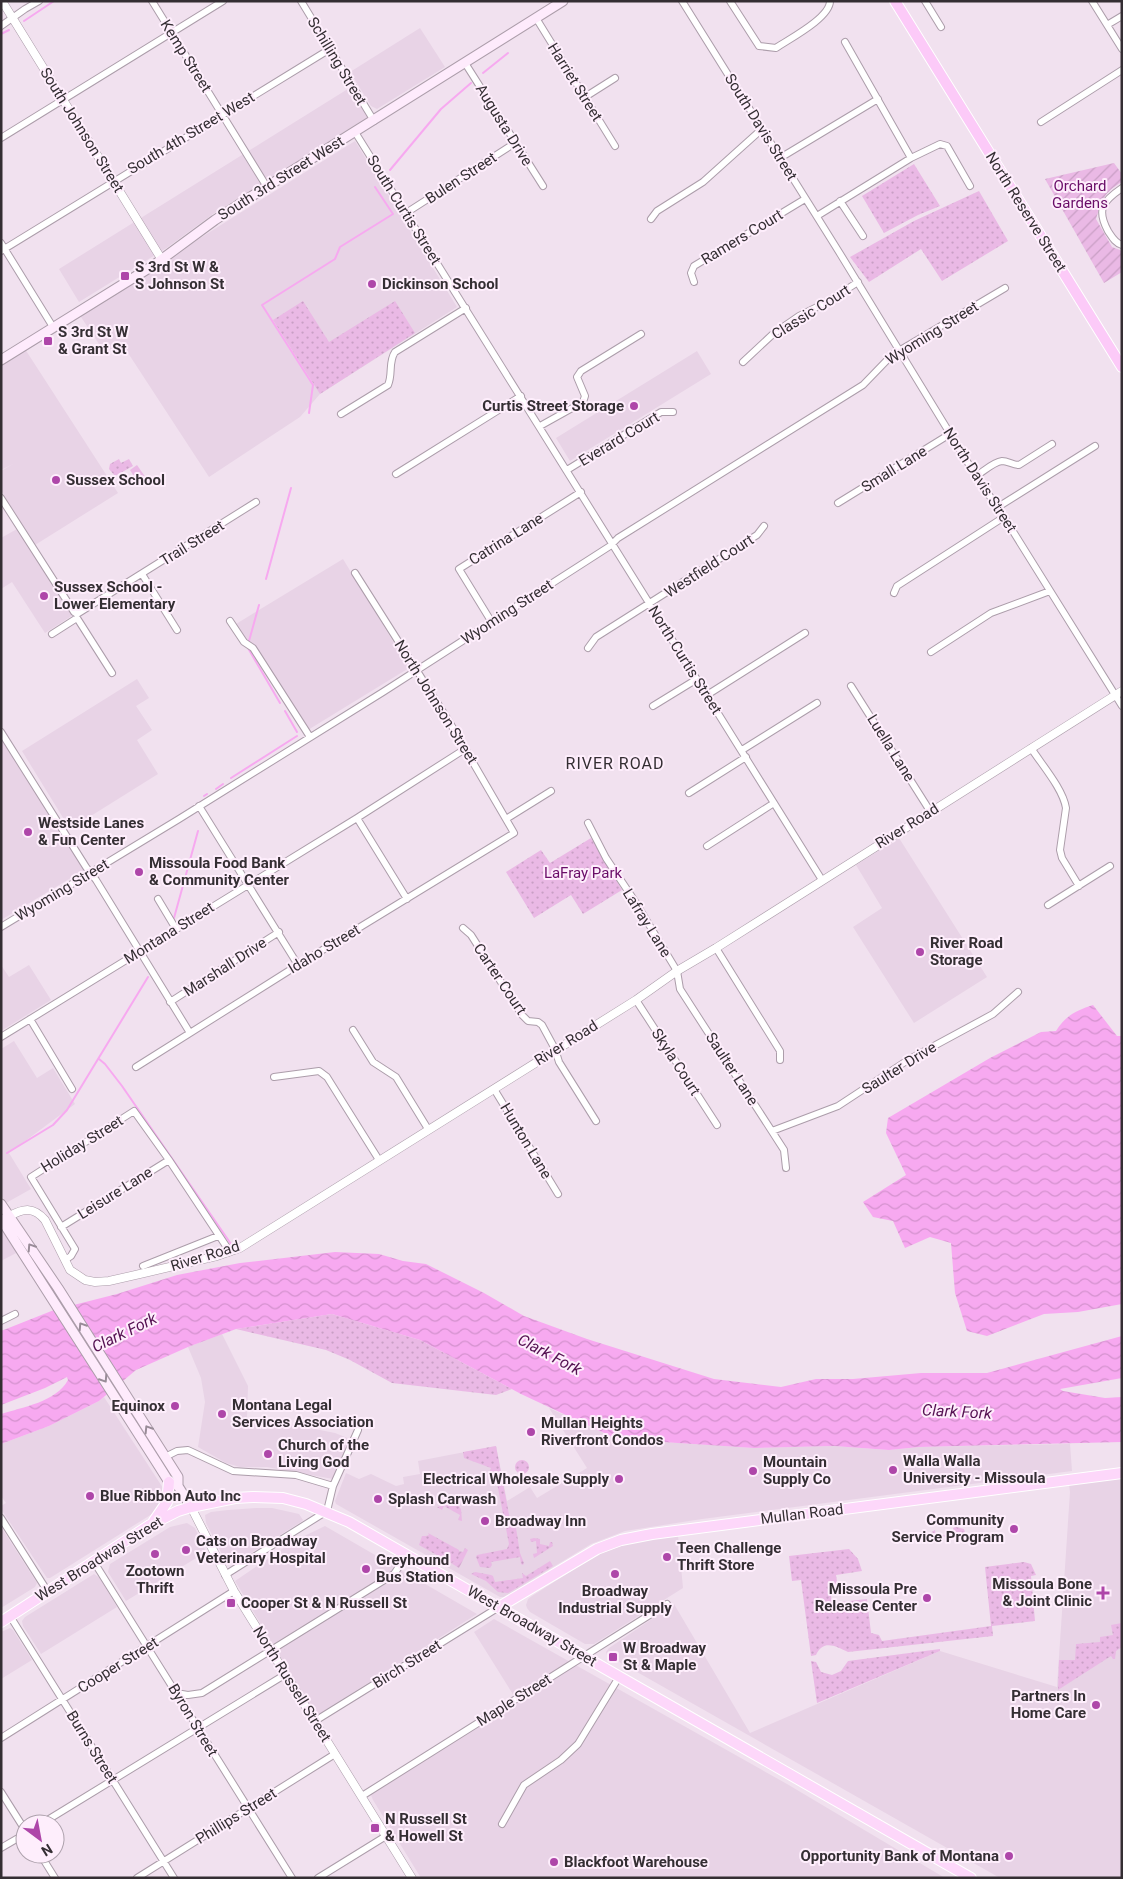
<svg xmlns="http://www.w3.org/2000/svg" width="1123" height="1879" font-family="Roboto,sans-serif">
  <defs>
    <pattern id="grass-dots" width="8" height="8" patternUnits="userSpaceOnUse" patternTransform="scale(1.25)"><rect width="8" height="8" fill="#eab9e5"/><path d="M2 2h.1M6 6h.1" fill="none" stroke="#c99fc5" stroke-width="1.8" stroke-linecap="round"/></pattern>
    <pattern id="garden-furrows" width="10" height="10" patternUnits="userSpaceOnUse" patternTransform="scale(1.25)"><rect width="10" height="10" fill="#eab9e5"/><path d="M-1 1l2-2M0 10L10 0M9 11l2-2" fill="none" stroke="#c99fc5"/></pattern>
    <pattern id="water-waves" width="16" height="10" patternUnits="userSpaceOnUse" patternTransform="scale(1.25)"><rect width="16" height="10" fill="#f7a9f0"/><path d="M0 5q4-4 8 0t8 0" fill="none" stroke="#d492ce"/></pattern>
  </defs>
  <rect width="100%" height="100%" fill="#f1e1ef"/>
  <path fill="#e8d3e6" d="M420 28 445 67 377 109 371 106 350 72Z
    M351 87 368 117 213 214 168 247 79 302 59 269Z
    M355 141 457 307 320 394 300 417 209 477 128 353 101 347 79 314Z
    M25 349 118 493 35 545 1 490V471L13 464 1 470V365Z
    M697 351 711 374 570 461 556 438Z
    M17 529 73 615 45 633 12 582 1 589V538Z
    M343 559 409 668 303 733 236 624Z
    M137 679 149 698 136 706 152 730 137 740 158 774 70 829 22 751Z
    M1 739 84 870 1 920Z
    M899 838 987 977 914 1023 853 927 882 908 856 865Z
    M1 965 9 977 29 965 51 1000 1 1031Z
    M14 1041 37 1078 53 1068 75 1104 9 1153 31 1189 6 1203 1 1195V1049Z
    M1 1226 18 1252 1 1261Z
    M222 1334 248 1386 247 1419 290 1424 335 1433 350 1439 333 1479 267 1467H240L226 1463 198 1447 205 1402 201 1378 188 1347Z
    M104 1397 163 1488 164 1496 162 1504 152 1514 50 1578H47L1 1509V1506L6 1503 1 1496V1444L49 1426 99 1401Z
    M549 1408 617 1439 754 1448 834 1446 889 1450 919 1447 1070 1444 1072 1471 702 1519 625 1531 591 1544 504 1597H500L336 1504 335 1501 346 1473 359 1479 371 1474 396 1486 404 1484 403 1477 420 1474 418 1461 496 1446 507 1501 530 1487 537 1498 587 1468Z
    M1122 1477V1878H1000L607 1655 606 1652 609 1648 674 1604 750 1733 940 1651 1057 1687 1070 1492 1069 1484Z
    M256 1508H272L299 1514 303 1520 301 1522 233 1564H227L206 1523 205 1515 211 1512 228 1510Z
    M187 1523 195 1528 206 1552 126 1601 108 1572 110 1564 170 1527Z
    M325 1526 477 1614 316 1716 235 1581 294 1541Z
    M1 1527 37 1583 35 1587 1 1608Z
    M678 1535 683 1588 594 1644H585L530 1612 527 1608 526 1605 528 1599 532 1596 598 1554 630 1543Z
    M94 1574 100 1578 117 1607 41 1654 23 1626 22 1621 25 1617Z
    M494 1619 787 1784 945 1878H421L373 1800 368 1788 514 1696 474 1632Z
    M10 1628 13 1630 32 1660 1 1679V1632Z"/>
  <path fill="url(#grass-dots)" d="M914 164 940 206 918 215 884 233 862 196Z
    M979 191 1008 241 942 281 921 249 869 282 850 257 914 221Z
    M303 301 329 342 395 301 415 333 320 394 273 320Z
    M119 459 121 463 129 459 133 466 115 476 109 469 110 464Z
    M591 838 622 890 583 914 571 895 534 918 506 872 541 850 550 863Z
    M332 1314 420 1340 512 1389 496 1395 392 1383 350 1360 326 1350 236 1329Z
    M496 1446 511 1525 516 1528 520 1553 524 1563 523 1565 521 1564 520 1557 491 1562 492 1565 490 1568 480 1567 476 1557 477 1555 507 1549 509 1544 496 1478 489 1473 491 1468 464 1458 463 1452Z
    M515 1467a7 7 0 1 1 14 0a7 7 0 1 1-14 0Z
    M456 1503 461 1509 462 1521 458 1520 460 1515 444 1506 442 1510 437 1507Z
    M956 1527 964 1529 966 1536 963 1539 956 1540 955 1535 936 1538V1543L931 1541 930 1533 935 1530 936 1536 954 1534 953 1528Z
    M428 1533 459 1550V1561L451 1563 419 1545 422 1536H426L429 1535Z
    M534 1538 540 1539V1544L549 1546 550 1542H552L553 1546 534 1558 533 1554 537 1553 536 1541 531 1542 530 1539Z
    M849 1549 858 1559 862 1571 836 1575 838 1588 830 1589 832 1603 867 1599 871 1633 879 1635 882 1641 991 1626 985 1567 1024 1562 1031 1564 1036 1575 1031 1576 1035 1621 992 1626 993 1636 848 1652C836 1646 823 1639 816 1655L811 1656 801 1580 792 1581 789 1556Z
    M550 1561 553 1566 508 1593 498 1592 486 1581 471 1574 475 1572 491 1575 493 1576 495 1582 523 1578 522 1573 526 1576Z
    M1122 1623V1647L1116 1651 1115 1659H1113L1111 1656 1058 1690 1059 1660H1075L1076 1644 1100 1642V1637L1113 1635 1111 1625Z
    M940 1649V1651L817 1703 811 1661 816 1662 821 1672 832 1675 841 1671 848 1661Z"/>
  <path fill="url(#garden-furrows)" d="M1114 163 1122 174V182C1104 192 1102 200 1096 219L1112 247 1120 250 1122 252V272L1104 283 1045 179Z
    M465 1548 468 1550 459 1568 451 1563 459 1561 458 1551 463 1552Z"/>
  <path fill="#eab9e5" d="M137 465 146 478 138 483 130 470Z"/>
  <path fill="url(#water-waves)" d="M1093 1005 1117 1036H1122V1304L1078 1312 1044 1314 987 1336 967 1331 955 1293 951 1243 930 1237 905 1248 893 1221 873 1217 863 1202 906 1175 886 1133 888 1118 990 1058 1041 1032 1056 1031C1065 1016 1077 1010 1093 1005Z
    M335 1252 379 1254 403 1261 426 1264 484 1293 524 1316 587 1339 714 1379 781 1387 816 1379H853L921 1373H987L1122 1336V1378L1060 1389 1063 1391 1105 1398 1122 1397V1442L919 1447 889 1450 834 1446 754 1448 617 1439 521 1394 420 1340 332 1314 236 1329 188 1347 136 1370 99 1401 49 1426 1 1444V1414C23 1407 56 1402 68 1380L67 1377 45 1388 1 1405V1331L54 1310 117 1294 177 1275 240 1263Z"/>
  <g fill="none" stroke-linecap="round" stroke-linejoin="round">
    <path stroke="#f7a9f0" stroke-width="2" d="M24 21 54 1
      M1 34 9 30
      M483 73 508 53
      M390 170 441 109 471 83
      M309 413 313 385 262 305 335 259 340 247 393 214 375 187
      M266 579 291 488
      M249 641 259 605
      M248 648 280 703
      M285 711 297 732
      M231 778 297 736
      M216 789 223 784
      M204 796 207 794
      M174 918 198 831
      M99 1059 105 1064 122 1086 231 1244
      M7 1153 53 1125 67 1110 148 977"/>
    <defs>
      <path id="minor" d="M152 1 267 187
        M301 1 374 121
        M682 1 839 252 976 476 1004 517 1122 706
        M730 1 759 46 776 48C789 39 830 18 830 1
        M925 1 941 27
        M1092 1 1122 49
        M536 18 615 146
        M1107 25 1122 16
        M1 26 25 9 39 1
        M845 42 911 158
        M465 63 543 186
        M585 97 615 78
        M1041 122 1122 70
        M355 132 822 880
        M1 138 223 1
        M780 158 878 99
        M1122 188C1103 201 1096 209 1108 231 1112 237 1115 243 1122 245
        M840 201 863 236
        M406 213 515 143
        M817 216 911 158 940 144 947 146 970 186
        M651 219 657 211 703 182 762 129
        M1 243 53 327
        M1 251 330 49
        M694 282 691 273 694 266 805 199
        M743 362 773 334 799 316 827 302 858 282
        M341 414 388 385C393 374 388 362 395 352L466 308
        M540 426 583 402 585 396 577 377 581 371 641 334
        M567 470 661 412H673
        M396 474 521 396
        M976 476C983 472 993 462 1002 461 1008 461 1013 465 1019 465L1052 444
        M1 498 74 612 77 614
        M838 503 950 434
        M998 507 1095 446
        M142 574 177 630
        M894 593 897 586 1004 517
        M77 614 256 502
        M77 618 112 673
        M230 621 244 642 253 648 310 737
        M491 621 459 569 581 492
        M52 634 77 618
        M588 648 596 637 757 535 764 526
        M931 652 991 613 1050 591
        M851 686 930 811
        M707 695 805 633
        M653 706 697 679
        M1 732 86 867 96 880 190 1033
        M1031 748C1042 765 1063 789 1066 808L1060 850 1062 858 1079 886
        M742 750 817 703
        M689 793 746 757
        M199 806 298 965
        M357 818 407 899
        M506 819 551 791
        M588 823 606 858 636 903 677 971 680 989 784 1150 786 1168
        M707 846 774 803
        M158 899 176 929
        M1048 905 1110 866
        M1 927 179 819 383 692 610 546 618 538 863 385 892 355 1005 288
        M463 928 471 935 522 1015 528 1021 538 1022 542 1025 555 1049 559 1062 596 1121
        M716 948 780 1051V1060
        M636 1000 717 1125
        M170 1002 279 932
        M30 1019 72 1089
        M353 1030 373 1062 396 1077 428 1129
        M1 1037 357 818 465 749
        M136 1067 298 965 514 833 450 723 355 573
        M274 1077 319 1071 327 1077 379 1160
        M494 1089 558 1194
        M772 1131 838 1106 908 1060 993 1014 1018 992
        M61 1227 169 1160
        M65 1260 71 1256 75 1249 31 1177 134 1111 169 1160 230 1252
        M143 1266 218 1236
        M1 1321 15 1314
        M165 1457 177 1451 188 1450 233 1471 296 1475 333 1486
        M1 1518 48 1592
        M94 1562 292 1878
        M225 1575 327 1511 333 1486 358 1430
        M10 1616 174 1878
        M176 1693 188 1695 202 1693 394 1574 407 1555
        M315 1721 499 1607
        M1 1738 234 1591
        M1 1792 25 1830
        M362 1796 667 1604
        M41 1824 286 1674
        M502 1824 524 1785 561 1760 578 1744 619 1677
        M1 1848 25 1834
        M40 1854 55 1878
        M137 1878 335 1754
        M318 1878 386 1836"/>
      <path id="tertiary" d="M2 1 162 260
        M10 1216C24 1208 34 1207 45 1220L70 1270 85 1280 95 1282 109 1281 144 1273 217 1256 240 1248 636 1000 677 971 716 948 1122 691
        M191 1507 234 1591 412 1878"/>
      <path id="secondary" d="M1 360 154 265 215 220 244 201 563 1
        M1 1204 58 1288 178 1477V1486L191 1507
        M1 1219 157 1463 169 1482 175 1485"/>
      <path id="primary" d="M154 1521 167 1502 169 1482
        M499 1607 597 1549 621 1540 652 1534 1122 1473
        M1 1622 150 1525 178 1511 191 1507 235 1498 253 1497 283 1498 306 1504 349 1522 971 1878"/>
      <path id="trunk" d="M895 1 1122 367"/>
    </defs>
    <use href="#minor" stroke="#ac9daa" stroke-width="8"/>
    <use href="#tertiary" stroke="#ac9daa" stroke-width="9"/>
    <use href="#secondary" stroke="#ac9daa" stroke-width="11"/>
    <use href="#primary" stroke="#fff" stroke-width="12"/>
    <use href="#trunk" stroke="#fff" stroke-width="12"/>
    <use href="#minor" stroke="#fff" stroke-width="6"/>
    <use href="#tertiary" stroke="#fff" stroke-width="8"/>
    <use href="#secondary" stroke="#feebfc" stroke-width="9"/>
    <use href="#primary" stroke="#fdd7fa" stroke-width="10"/>
    <use href="#trunk" stroke="#fccaf8" stroke-width="10"/>
  </g>
  <defs><path id="oneway-chevron" d="M-2-3.5L2.5 0L-2 3.5" fill="none" stroke-width="1.6" stroke-linecap="round" stroke-linejoin="round" transform="scale(1.25)"/></defs>
  <g stroke="#998c98">
    <use href="#oneway-chevron" transform="translate(31 1247) rotate(-123)"/>
    <use href="#oneway-chevron" transform="translate(82 1326) rotate(-123)"/>
    <use href="#oneway-chevron" transform="translate(104 1379) rotate(57)"/>
    <use href="#oneway-chevron" transform="translate(148 1429) rotate(-122)"/>
  </g>
  <g fill="#ae46a9" stroke="#feeefc" stroke-width="2">
    <rect x="120" y="271" width="10" height="10" rx="2.5"/>
    <circle cx="372" cy="284" r="5"/>
    <rect x="43" y="336" width="10" height="10" rx="2.5"/>
    <circle cx="634" cy="406" r="5"/>
    <circle cx="56" cy="480" r="5"/>
    <circle cx="44" cy="596" r="5"/>
    <circle cx="28" cy="832" r="5"/>
    <circle cx="139" cy="872" r="5"/>
    <circle cx="920" cy="952" r="5"/>
    <circle cx="175" cy="1406" r="5"/>
    <circle cx="222" cy="1414" r="5"/>
    <circle cx="531" cy="1432" r="5"/>
    <circle cx="268" cy="1454" r="5"/>
    <circle cx="893" cy="1470" r="5"/>
    <circle cx="753" cy="1471" r="5"/>
    <circle cx="619" cy="1479" r="5"/>
    <circle cx="90" cy="1496" r="5"/>
    <circle cx="378" cy="1499" r="5"/>
    <circle cx="485" cy="1521" r="5"/>
    <circle cx="1014" cy="1529" r="5"/>
    <circle cx="186" cy="1550" r="5"/>
    <circle cx="155" cy="1554" r="5"/>
    <circle cx="667" cy="1557" r="5"/>
    <circle cx="366" cy="1569" r="5"/>
    <circle cx="615" cy="1574" r="5"/>
    <path d="M1100.5 1585.5h5v5h5v5h-5v5h-5v-5h-5v-5h5z"/>
    <circle cx="927" cy="1598" r="5"/>
    <rect x="226" y="1598" width="10" height="10" rx="2.5"/>
    <rect x="608" y="1652" width="10" height="10" rx="2.5"/>
    <circle cx="1096" cy="1705" r="5"/>
    <rect x="370" y="1823" width="10" height="10" rx="2.5"/>
    <circle cx="1009" cy="1856" r="5"/>
    <circle cx="554" cy="1862" r="5"/>
  </g>
  <g text-anchor="middle" stroke-width="4" stroke-linejoin="round" paint-order="stroke">
    <g font-size="15" fill="#342e33" stroke="#feeefc">
      <text transform="translate(186 56) rotate(58)" y="5">Kemp Street</text>
      <text transform="translate(337 61) rotate(59)" y="5">Schilling Street</text>
      <text transform="translate(575 82) rotate(58)" y="5">Harriet Street</text>
      <text transform="translate(504 125) rotate(58)" y="5">Augusta Drive</text>
      <text transform="translate(761 127) rotate(58)" y="5">South Davis Street</text>
      <text transform="translate(82 130) rotate(58)" y="5">South Johnson Street</text>
      <text transform="translate(191 133) rotate(-31)" y="5">South 4th Street West</text>
      <text transform="translate(281 178) rotate(-32)" y="5">South 3rd Street West</text>
      <text transform="translate(461 178) rotate(-33)" y="5">Bulen Street</text>
      <text transform="translate(404 210) rotate(58)" y="5">South Curtis Street</text>
      <text transform="translate(1026 212) rotate(58)" y="5">North Reserve Street</text>
      <text transform="translate(742 237) rotate(-31)" y="5">Ramers Court</text>
      <text transform="translate(811 312) rotate(-32)" y="5">Classic Court</text>
      <text transform="translate(932 333) rotate(-32)" y="5">Wyoming Street</text>
      <text transform="translate(619 439) rotate(-31)" y="5">Everard Court</text>
      <text transform="translate(894 469) rotate(-32)" y="5">Small Lane</text>
      <text transform="translate(980 480) rotate(57)" y="5">North Davis Street</text>
      <text transform="translate(506 539) rotate(-32)" y="5">Catrina Lane</text>
      <text transform="translate(192 543) rotate(-32)" y="5">Trail Street</text>
      <text transform="translate(709 566) rotate(-33)" y="5">Westfield Court</text>
      <text transform="translate(507 612) rotate(-33)" y="5">Wyoming Street</text>
      <text transform="translate(685 660) rotate(58)" y="5">North Curtis Street</text>
      <text transform="translate(436 702) rotate(58)" y="5">North Johnson Street</text>
      <text transform="translate(891 748) rotate(58)" y="5">Luella Lane</text>
      <text transform="translate(907 826) rotate(-32)" y="5">River Road</text>
      <text transform="translate(62 890) rotate(-31)" y="5">Wyoming Street</text>
      <text transform="translate(647 923) rotate(58)" y="5">Lafray Lane</text>
      <text transform="translate(169 933) rotate(-32)" y="5">Montana Street</text>
      <text transform="translate(324 949) rotate(-31)" y="5">Idaho Street</text>
      <text transform="translate(225 967) rotate(-33)" y="5">Marshall Drive</text>
      <text transform="translate(500 979) rotate(56)" y="5">Carter Court</text>
      <text transform="translate(566 1043) rotate(-32)" y="5">River Road</text>
      <text transform="translate(676 1062) rotate(57)" y="5">Skyla Court</text>
      <text transform="translate(899 1068) rotate(-32)" y="5">Saulter Drive</text>
      <text transform="translate(732 1069) rotate(57)" y="5">Saulter Lane</text>
      <text transform="translate(526 1141) rotate(59)" y="5">Hunton Lane</text>
      <text transform="translate(82 1144) rotate(-32)" y="5">Holiday Street</text>
      <text transform="translate(115 1193) rotate(-32)" y="5">Leisure Lane</text>
      <text transform="translate(205 1256) rotate(-17)" y="5">River Road</text>
      <text transform="translate(802 1514) rotate(-7)" y="5">Mullan Road</text>
      <text transform="translate(99 1559) rotate(-32)" y="5">West Broadway Street</text>
      <text transform="translate(532 1626) rotate(30)" y="5">West Broadway Street</text>
      <text transform="translate(407 1664) rotate(-32)" y="5">Birch Street</text>
      <text transform="translate(118 1665) rotate(-32)" y="5">Cooper Street</text>
      <text transform="translate(292 1684) rotate(58)" y="5">North Russell Street</text>
      <text transform="translate(514 1700) rotate(-32)" y="5">Maple Street</text>
      <text transform="translate(193 1720) rotate(59)" y="5">Byron Street</text>
      <text transform="translate(92 1747) rotate(58)" y="5">Burns Street</text>
      <text transform="translate(236 1816) rotate(-32)" y="5">Phillips Street</text>
    </g>
    <g font-size="15" fill="#6a0d68" stroke="#feeefc">
      <text x="1080" y="191">Orchard<tspan x="1080" dy="17">Gardens</tspan></text>
      <text x="583" y="878">LaFray Park</text>
    </g>
    <g font-size="15" font-weight="bold" fill="#342e33" stroke="#feeefc" text-anchor="start">
      <text x="135" y="272">S 3rd St W &amp;<tspan x="135" dy="17">S Johnson St</tspan></text>
      <text x="382" y="289">Dickinson School</text>
      <text x="58" y="337">S 3rd St W<tspan x="58" dy="17">&amp; Grant St</tspan></text>
      <text x="624" y="411" text-anchor="end">Curtis Street Storage</text>
      <text x="66" y="485">Sussex School</text>
      <text x="54" y="592">Sussex School -<tspan x="54" dy="17">Lower Elementary</tspan></text>
      <text x="38" y="828">Westside Lanes<tspan x="38" dy="17">&amp; Fun Center</tspan></text>
      <text x="149" y="868">Missoula Food Bank<tspan x="149" dy="17">&amp; Community Center</tspan></text>
      <text x="930" y="948">River Road<tspan x="930" dy="17">Storage</tspan></text>
      <text x="232" y="1410">Montana Legal<tspan x="232" dy="17">Services Association</tspan></text>
      <text x="165" y="1411" text-anchor="end">Equinox</text>
      <text x="541" y="1428">Mullan Heights<tspan x="541" dy="17">Riverfront Condos</tspan></text>
      <text x="278" y="1450">Church of the<tspan x="278" dy="17">Living God</tspan></text>
      <text x="903" y="1466">Walla Walla<tspan x="903" dy="17">University - Missoula</tspan></text>
      <text x="763" y="1467">Mountain<tspan x="763" dy="17">Supply Co</tspan></text>
      <text x="609" y="1484" text-anchor="end">Electrical Wholesale Supply</text>
      <text x="100" y="1501">Blue Ribbon Auto Inc</text>
      <text x="388" y="1504">Splash Carwash</text>
      <text x="1004" y="1525" text-anchor="end">Community<tspan x="1004" dy="17">Service Program</tspan></text>
      <text x="495" y="1526">Broadway Inn</text>
      <text x="196" y="1546">Cats on Broadway<tspan x="196" dy="17">Veterinary Hospital</tspan></text>
      <text x="677" y="1553">Teen Challenge<tspan x="677" dy="17">Thrift Store</tspan></text>
      <text x="376" y="1565">Greyhound<tspan x="376" dy="17">Bus Station</tspan></text>
      <text x="155" y="1576" text-anchor="middle">Zootown<tspan x="155" dy="17">Thrift</tspan></text>
      <text x="1092" y="1589" text-anchor="end">Missoula Bone<tspan x="1092" dy="17">&amp; Joint Clinic</tspan></text>
      <text x="917" y="1594" text-anchor="end">Missoula Pre<tspan x="917" dy="17">Release Center</tspan></text>
      <text x="615" y="1596" text-anchor="middle">Broadway<tspan x="615" dy="17">Industrial Supply</tspan></text>
      <text x="241" y="1608">Cooper St &amp; N Russell St</text>
      <text x="623" y="1653">W Broadway<tspan x="623" dy="17">St &amp; Maple</tspan></text>
      <text x="1086" y="1701" text-anchor="end">Partners In<tspan x="1086" dy="17">Home Care</tspan></text>
      <text x="385" y="1824">N Russell St<tspan x="385" dy="17">&amp; Howell St</tspan></text>
      <text x="999" y="1861" text-anchor="end">Opportunity Bank of Montana</text>
      <text x="564" y="1867">Blackfoot Warehouse</text>
    </g>
    <g font-size="16" letter-spacing="1" fill="#342e33" stroke="#feeefc">
      <text x="615" y="769">RIVER ROAD</text>
    </g>
    <g font-size="16" font-style="italic" fill="#551152" stroke="#feeefc">
      <text transform="translate(124 1332) rotate(-26)" y="6">Clark Fork</text>
      <text transform="translate(550 1354) rotate(28)" y="6">Clark Fork</text>
      <text transform="translate(957 1411) rotate(3)" y="6">Clark Fork</text>
    </g>
  </g>
  <rect width="1123" height="1879" fill="none" stroke="#342e33" stroke-width="5"/>
  <g transform="translate(40 1839) rotate(148)"><circle r="24" fill="#feeefc" stroke="#ada1ac"/>
  <path d="M0-4L9 19L0 12L-9 19Z" fill="#ae46a9"/>
  <text y="-8" font-size="14" font-weight="bold" text-anchor="middle" fill="#342e33">N</text>
  </g>
</svg>
